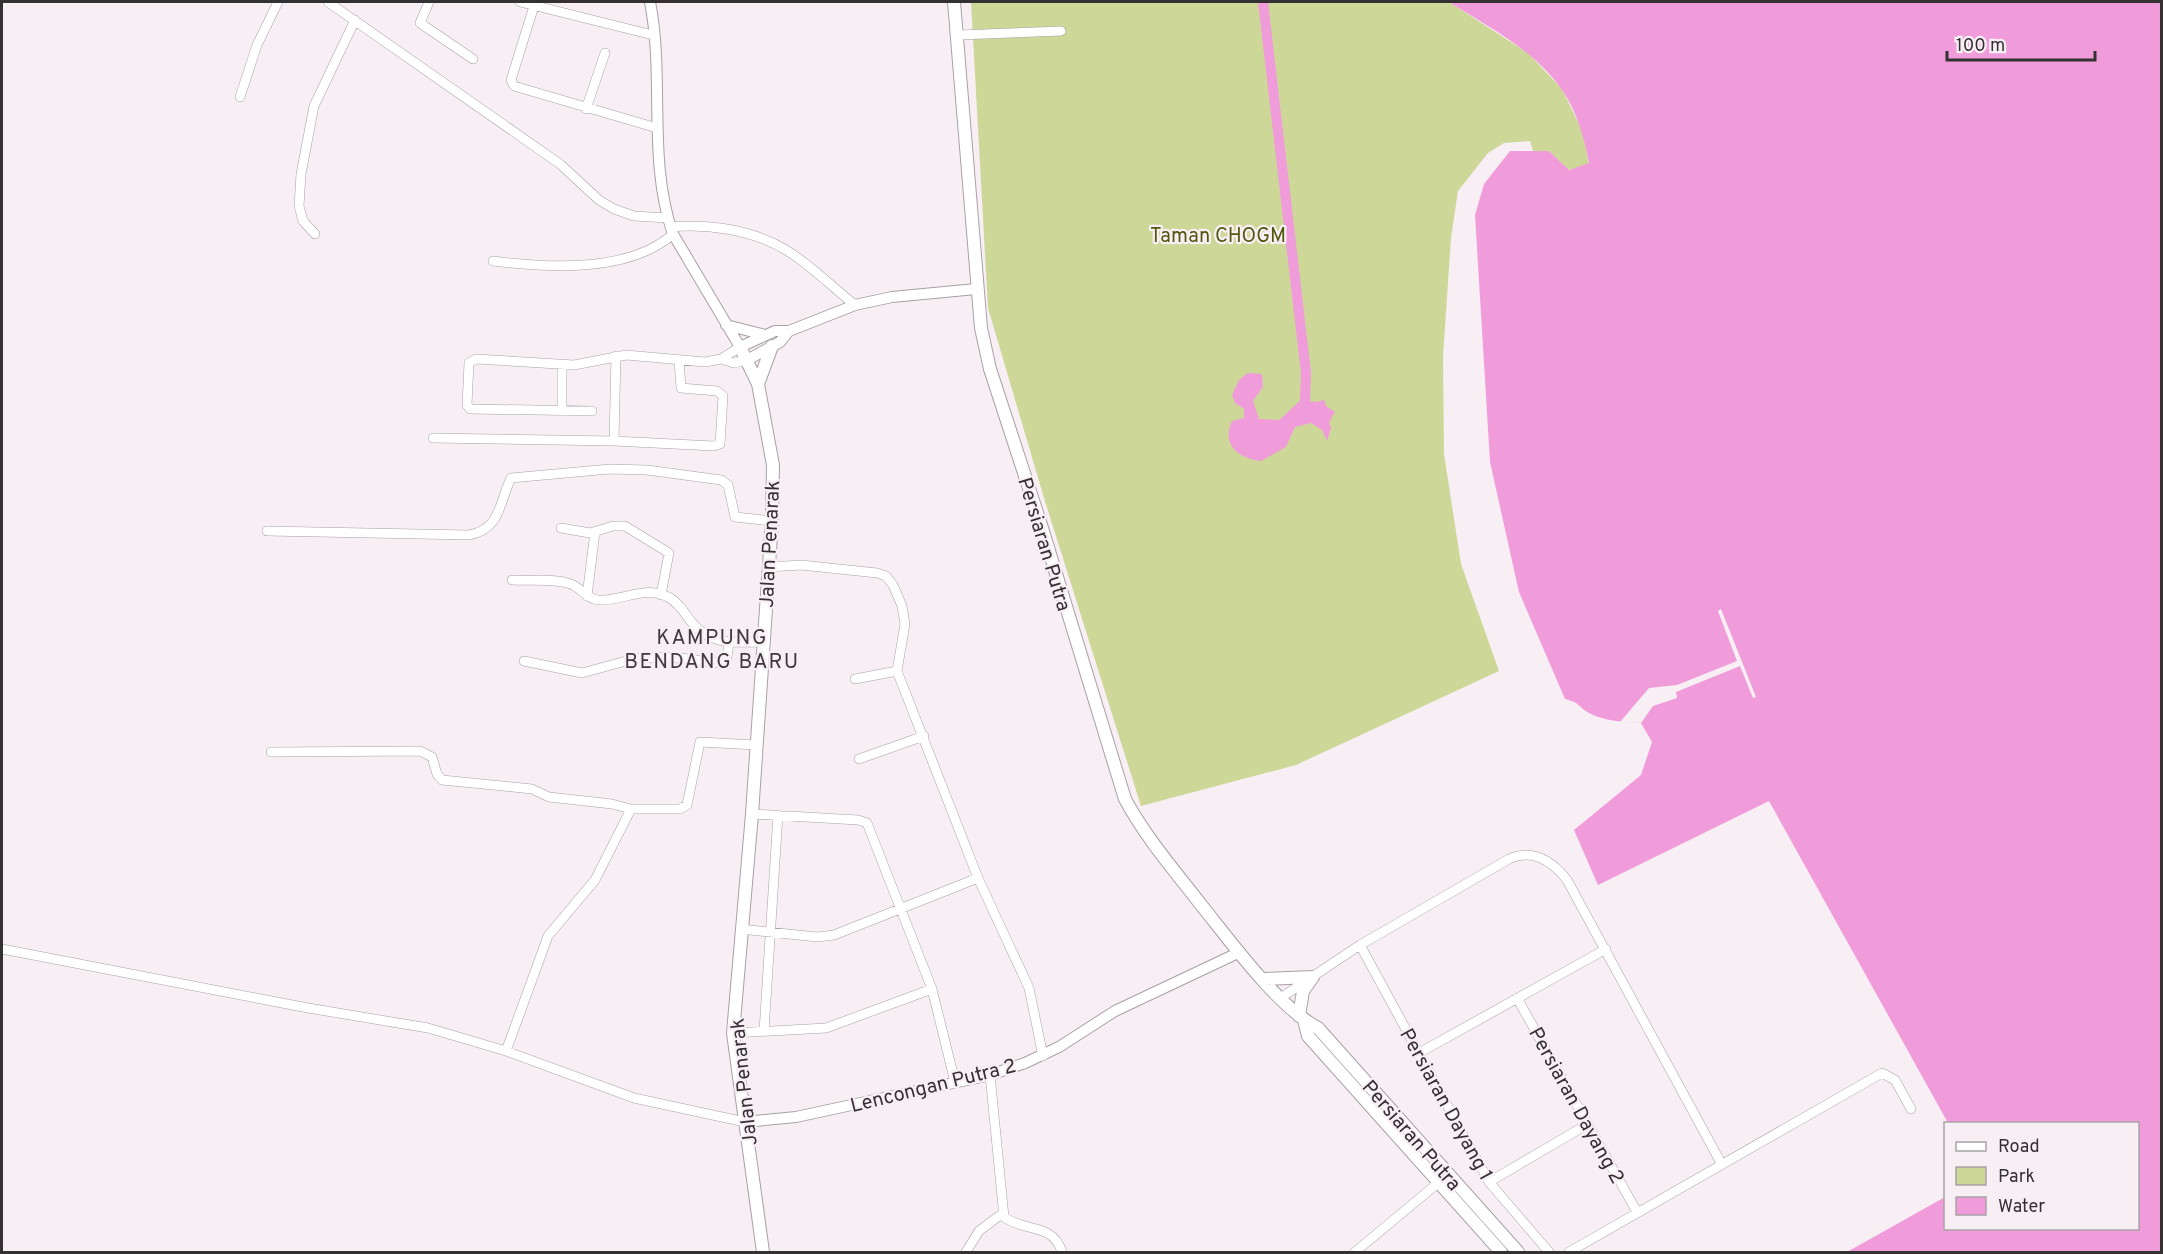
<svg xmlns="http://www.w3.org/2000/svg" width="2163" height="1254" font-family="Overpass,sans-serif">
  <rect width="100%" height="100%" fill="#f8eff5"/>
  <path fill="#cdd798" d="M971 2H1449L1528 53 1562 89 1582 130 1589 164 1569 170 1549 151H1533L1530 141 1504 143 1488 153 1458 191 1451 238 1443 356 1444 454 1461 564 1499 671 1296 765 1141 806 1044 498 988 308Z"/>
  <path fill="#f09cda" d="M1449 2H2161V1252H1847L1945 1197 1946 1228H2138V1124L1948 1123 1769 801 1598 885 1574 830 1641 775 1652 742 1641 723C1625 722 1603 721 1589 713 1577 706 1581 703 1565 699L1519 592 1490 462 1475 215 1484 184 1510 151H1549L1569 170 1589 163C1584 138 1577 111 1562 90 1535 50 1488 27 1449 2Z
    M1248 373 1262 374 1263 387 1253 401 1259 419 1279 420 1301 400 1316 402 1324 400 1326 406 1335 412 1329 422 1331 428 1327 441 1322 430 1311 423 1295 427 1286 447 1261 461C1238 458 1221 445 1232 421L1244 418V409L1235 403 1232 395 1239 380Z"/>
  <path fill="#f8eff5" d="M1721 609 1756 697 1753 698 1740 666 1676 692 1677 698 1653 706 1641 723 1620 722 1649 688 1677 685 1737 661 1718 611Z"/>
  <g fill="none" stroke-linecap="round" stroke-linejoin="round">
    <path stroke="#f09cda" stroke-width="10" d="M1263 2 1306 373 1305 400"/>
    <defs>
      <path id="minor" d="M328 2 560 164 599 200 614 209 634 216 667 218
        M429 2 420 23 473 59
        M520 2 653 35
        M534 6 511 80 514 86 657 128
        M958 35 1061 31
        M240 97 257 45 278 2
        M586 109 605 53
        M670 227C708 223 753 230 786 250 811 265 832 287 855 305
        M315 234 303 221 299 206 301 174 314 106 355 20
        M493 261C548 268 629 273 673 234
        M721 359 740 347
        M562 364V411
        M592 411 470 409 467 405 469 363 476 359 574 365 626 355 705 362 721 359 734 363 747 360
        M433 438 614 441 714 446 720 444 723 396 717 391 681 388 679 360
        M614 441 616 356
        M561 528 590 533 613 526H625L669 553 661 595
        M267 531 469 535C501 529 499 503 511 478L610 469 647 470 721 480 728 485 735 517 772 521
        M768 567 801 565 877 573 886 576 893 585 902 606 905 624 897 671 978 878 1029 988 1043 1056
        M512 580C531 581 554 578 571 584 581 588 588 600 599 600 622 601 643 586 666 596 676 600 683 610 689 619 708 645 733 643 763 642
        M587 596 595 532
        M524 661 582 673 637 658 672 657 720 663 727 657 729 643
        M855 679 897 671
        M271 752 420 751 432 757 437 774 442 780 532 789 549 797 612 804 631 809
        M859 759 924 736
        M752 814 858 820 867 823 932 989 955 1082
        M741 929 817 937 834 935 978 878
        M1360 945 1489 1182 1549 1252
        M2 949 308 1008 428 1028 506 1051 634 1098 745 1122
        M1282 997 1360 945 1509 859C1533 848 1552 861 1567 880L1721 1163
        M1517 998 1637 1212
        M764 1031 778 815
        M733 1033 826 1028 932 989
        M506 1051 548 936 595 880 631 809H680L687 805 700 742 756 745
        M1419 1053 1606 949
        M990 1075 1004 1217C1026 1233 1052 1222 1062 1252
        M1489 1182 1588 1124
        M966 1252 979 1231 1003 1213
        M1355 1252 1438 1183
        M1569 1252 1882 1073 1895 1080 1911 1109"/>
      <path id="tertiary" d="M650 2C665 78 647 160 673 234L740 347 775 331H789
        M726 325 765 335
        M747 360 780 342 789 331 855 305 892 297 976 289
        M745 1122 796 1117 990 1075 1025 1063 1059 1047 1115 1011 1240 952"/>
      <path id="secondary" d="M954 2 981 328 990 369 1042 528 1125 799C1146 838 1175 871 1202 906 1231 942 1278 1007 1318 1028L1518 1252
        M740 347 758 384 773 465 772 521 752 814 733 1033 763 1252
        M758 384 772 346
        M1264 979 1313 977
        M1299 1016 1303 991 1313 977
        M1304 1020 1308 1036 1501 1252"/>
    </defs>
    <use href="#minor" stroke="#a8a0a5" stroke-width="10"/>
    <use href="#tertiary" stroke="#a8a0a5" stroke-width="12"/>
    <use href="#secondary" stroke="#a8a0a5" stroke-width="14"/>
    <use href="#minor" stroke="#fff" stroke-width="9"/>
    <use href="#tertiary" stroke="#fff" stroke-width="10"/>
    <use href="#secondary" stroke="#fff" stroke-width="12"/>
  </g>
  <g text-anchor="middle" stroke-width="4.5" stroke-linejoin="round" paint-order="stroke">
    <g font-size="20" fill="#50580d" stroke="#f8eff5">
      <text x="1218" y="242">Taman CHOGM</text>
    </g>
    <g font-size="20" fill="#343133" stroke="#f8eff5">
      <text transform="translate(769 544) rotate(-87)" y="7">Jalan Penarak</text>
      <text transform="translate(1045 544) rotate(73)" y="7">Persiaran Putra</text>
      <text transform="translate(743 1082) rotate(-96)" y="7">Jalan Penarak</text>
      <text transform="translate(933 1085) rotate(-14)" y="7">Lencongan Putra 2</text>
      <text transform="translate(1447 1104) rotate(61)" y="7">Persiaran Dayang 1</text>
      <text transform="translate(1577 1105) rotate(61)" y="7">Persiaran Dayang 2</text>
      <text transform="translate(1412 1135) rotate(49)" y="7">Persiaran Putra</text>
    </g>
    <g font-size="21" letter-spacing="1.5" fill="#40393e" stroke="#f8eff5">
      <text x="712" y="644">KAMPUNG<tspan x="712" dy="24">BENDANG BARU</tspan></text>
    </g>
  </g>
  <rect width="2163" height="1254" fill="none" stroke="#343133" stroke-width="6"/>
  <rect x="1944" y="1122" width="195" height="108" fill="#f8eff5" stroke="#aaa3a7" stroke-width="1.5"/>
  <rect x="1956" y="1142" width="30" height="9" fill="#ffffff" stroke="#aaa3a7" stroke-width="1.5"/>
  <text x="1998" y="1152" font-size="18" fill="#343133">Road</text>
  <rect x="1956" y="1167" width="30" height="18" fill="#cdd798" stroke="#aaa3a7" stroke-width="1.5"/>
  <text x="1998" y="1182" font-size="18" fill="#343133">Park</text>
  <rect x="1956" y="1197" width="30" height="18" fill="#f09cda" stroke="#aaa3a7" stroke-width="1.5"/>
  <text x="1998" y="1212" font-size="18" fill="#343133">Water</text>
  <path d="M1947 51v9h148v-9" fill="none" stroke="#343133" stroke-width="3"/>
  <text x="1956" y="51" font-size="18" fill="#343133" stroke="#f8eff5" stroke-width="4.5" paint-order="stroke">100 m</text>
</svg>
